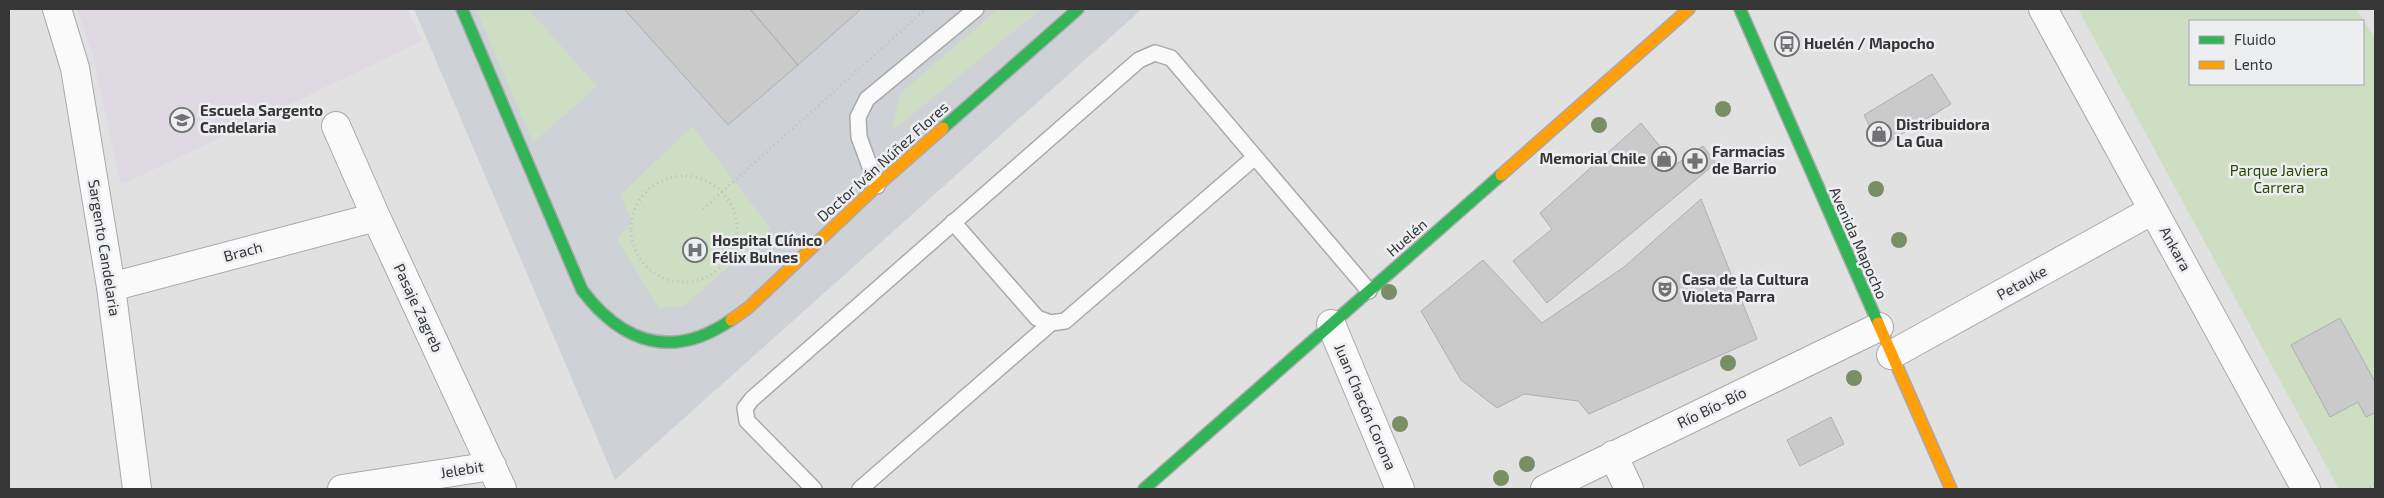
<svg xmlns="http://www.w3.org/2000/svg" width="2384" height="498" font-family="'Exo 2',sans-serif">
  <rect width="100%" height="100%" fill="#e1e1e2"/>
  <path fill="#ced2d7" d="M414 9H1142L615 480Z"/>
  <path fill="#dfd9e4" d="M77 9H407L422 41 121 185 93 56Z"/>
  <path fill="#cddec3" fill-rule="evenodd" d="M476 9H528L597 86 533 143Z
    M998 9H1041L892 131 900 94Z
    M2078 9H2356L2375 38V489H2339ZM2190 21H2363V84H2190Z
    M692 126 771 229 684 306 659 308 617 240 632 222 621 195Z"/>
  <path fill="#cacacb" stroke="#aeafb0" d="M624 9H750L798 65 728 125Z
    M750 9H861L798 65Z
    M1932 74 1951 104 1880 147 1864 115Z
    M1641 123 1675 165 1703 146 1716 163 1547 303 1513 261 1552 229 1540 213Z
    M1701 199 1757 339 1589 414 1578 401 1524 394 1497 408 1461 380 1421 311 1483 260 1542 323 1624 267Z
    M2340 318 2375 382V413L2366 417 2358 402 2330 417 2291 345Z
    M1831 417 1844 444 1800 466 1787 440Z"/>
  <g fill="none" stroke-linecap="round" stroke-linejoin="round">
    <defs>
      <path id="lane" d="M877 186 859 137 858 117 867 99 976 9
        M953 222 1037 318 1051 323 1065 321 1255 157
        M814 489 747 421 745 408 752 399 1139 60 1155 53 1171 58 1369 291
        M860 489 1051 323"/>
      <path id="street" d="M57 9 75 68 111 287 137 489
        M2043 9 2306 489
        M336 126 376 217 502 489
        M111 287 376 217
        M1331 324 1400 489
        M1891 355 2153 210
        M1613 455 1629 489
        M342 489 492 466
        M1545 489 1879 327"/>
      <path id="fast" d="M462 9 582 290C623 344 673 360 731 320
        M1740 9 1878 323
        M943 128 1078 9
        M1144 489 1501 175"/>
      <path id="slow" d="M1501 175 1689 9
        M731 320 748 308 877 186 943 128
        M1878 323 1951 489"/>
    </defs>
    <use href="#lane" stroke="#aaaaab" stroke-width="18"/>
    <use href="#street" stroke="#aaaaab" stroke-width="30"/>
    <use href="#fast" stroke="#aaaaab" stroke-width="14"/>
    <use href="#slow" stroke="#aaaaab" stroke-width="14"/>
    <path stroke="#bfc0c0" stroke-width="3" stroke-dasharray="1 4" stroke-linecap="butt" d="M915 9 920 14
      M631 229a53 53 0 1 1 106 0a53 53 0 1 1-106 0Z
      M703 209 926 9
      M2365 489 2375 484"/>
    <use href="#lane" stroke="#fafafb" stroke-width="15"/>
    <use href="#street" stroke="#fafafb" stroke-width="28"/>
    <use href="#fast" stroke="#30b455" stroke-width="11"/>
    <use href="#slow" stroke="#ff9f0a" stroke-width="11"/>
  </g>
  <g fill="#7a8e66">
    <circle cx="1723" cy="109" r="8"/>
    <circle cx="1599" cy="125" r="8"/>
    <circle cx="1876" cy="189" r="8"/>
    <circle cx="1899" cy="240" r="8"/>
    <circle cx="1389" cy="292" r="8"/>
    <circle cx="1728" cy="363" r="8"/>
    <circle cx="1854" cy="378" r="8"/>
    <circle cx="1400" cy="424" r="8"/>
    <circle cx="1527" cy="464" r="8"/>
    <circle cx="1501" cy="478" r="8"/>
  </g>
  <defs>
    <symbol id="bus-ring" viewBox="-11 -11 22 22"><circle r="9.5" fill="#edeef1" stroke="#727273" stroke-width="1.5"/><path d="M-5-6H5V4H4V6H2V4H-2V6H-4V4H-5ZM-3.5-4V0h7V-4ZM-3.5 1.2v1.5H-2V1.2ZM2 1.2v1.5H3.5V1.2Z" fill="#727273"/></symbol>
    <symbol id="school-ring" viewBox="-11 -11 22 22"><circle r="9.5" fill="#edeef1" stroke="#727273" stroke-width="1.5"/><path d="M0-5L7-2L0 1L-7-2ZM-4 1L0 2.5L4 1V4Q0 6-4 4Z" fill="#727273"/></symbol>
    <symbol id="shop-ring" viewBox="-11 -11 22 22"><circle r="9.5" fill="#edeef1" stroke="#727273" stroke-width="1.5"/><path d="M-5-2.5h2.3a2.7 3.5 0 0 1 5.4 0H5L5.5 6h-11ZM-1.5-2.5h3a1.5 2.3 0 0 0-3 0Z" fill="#727273"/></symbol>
    <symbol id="pharmacy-ring" viewBox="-11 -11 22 22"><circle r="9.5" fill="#edeef1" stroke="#727273" stroke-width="1.5"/><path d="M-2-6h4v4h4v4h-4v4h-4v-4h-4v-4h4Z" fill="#727273"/></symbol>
    <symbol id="hospital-ring" viewBox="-11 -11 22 22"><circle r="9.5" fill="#edeef1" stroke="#727273" stroke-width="1.5"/><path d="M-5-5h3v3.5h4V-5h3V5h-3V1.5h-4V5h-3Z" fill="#727273"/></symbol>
    <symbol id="theatre-ring" viewBox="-11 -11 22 22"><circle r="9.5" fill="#edeef1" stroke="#727273" stroke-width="1.5"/><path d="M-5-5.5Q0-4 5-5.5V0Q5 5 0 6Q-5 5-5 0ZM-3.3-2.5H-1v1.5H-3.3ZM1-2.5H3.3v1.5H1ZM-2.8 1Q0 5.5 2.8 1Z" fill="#727273"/></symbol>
  </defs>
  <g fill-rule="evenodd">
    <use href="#bus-ring" x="1773" y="30" width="28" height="28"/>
    <use href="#school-ring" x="168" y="106" width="28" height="28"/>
    <use href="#shop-ring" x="1865" y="120" width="28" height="28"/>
    <use href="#shop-ring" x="1650" y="145" width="28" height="28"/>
    <use href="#pharmacy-ring" x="1681" y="147" width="28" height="28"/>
    <use href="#hospital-ring" x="681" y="236" width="28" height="28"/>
    <use href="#theatre-ring" x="1651" y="275" width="28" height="28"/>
  </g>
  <g text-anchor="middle" stroke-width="5" stroke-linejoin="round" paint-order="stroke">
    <g font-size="15" font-weight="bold" fill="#363637" stroke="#edeef1" text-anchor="start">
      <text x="1804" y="49">Huelén / Mapocho</text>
      <text x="200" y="116">Escuela Sargento<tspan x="200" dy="17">Candelaria</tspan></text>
      <text x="1896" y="130">Distribuidora<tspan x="1896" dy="17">La Gua</tspan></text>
      <text x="1712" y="157">Farmacias<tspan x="1712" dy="17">de Barrio</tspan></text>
      <text x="1646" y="164" text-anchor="end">Memorial Chile</text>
      <text x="712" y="246">Hospital Clínico<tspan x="712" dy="17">Félix Bulnes</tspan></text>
      <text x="1682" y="285">Casa de la Cultura<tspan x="1682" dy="17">Violeta Parra</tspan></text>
    </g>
    <g font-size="15" fill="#363637" stroke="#edeef1">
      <text transform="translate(883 162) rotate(-42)" y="5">Doctor Iván Núñez Flores</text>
      <text transform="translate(1407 238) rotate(-41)" y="5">Huelén</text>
      <text transform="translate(1858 243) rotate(66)" y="5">Avenida Mapocho</text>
      <text transform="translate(104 248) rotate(81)" y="5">Sargento Candelaria</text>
      <text transform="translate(2175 249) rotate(61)" y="5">Ankara</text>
      <text transform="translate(243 252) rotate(-15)" y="5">Brach</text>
      <text transform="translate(2022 283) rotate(-29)" y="5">Petauke</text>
      <text transform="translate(418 308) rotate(65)" y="5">Pasaje Zagreb</text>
      <text transform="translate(1365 407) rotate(67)" y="5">Juan Chacón Corona</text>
      <text transform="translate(1712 408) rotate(-26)" y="5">Río Bío-Bío</text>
      <text transform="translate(462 470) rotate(-9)" y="5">Jelebit</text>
    </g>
    <g font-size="15" fill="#264b01" stroke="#edeef1">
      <text x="2279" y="176">Parque Javiera<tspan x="2279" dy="17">Carrera</tspan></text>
    </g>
  </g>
  <rect width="2384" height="498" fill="none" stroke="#363637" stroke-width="20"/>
  <rect x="2189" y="20" width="175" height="65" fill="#edeef1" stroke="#a4a4a7"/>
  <rect x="2199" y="36" width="25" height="8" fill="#30b455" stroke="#a4a4a7"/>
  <text x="2234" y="45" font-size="15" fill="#363637">Fluido</text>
  <rect x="2199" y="61" width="25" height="8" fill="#ff9f0a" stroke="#a4a4a7"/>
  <text x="2234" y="70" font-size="15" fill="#363637">Lento</text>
</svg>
